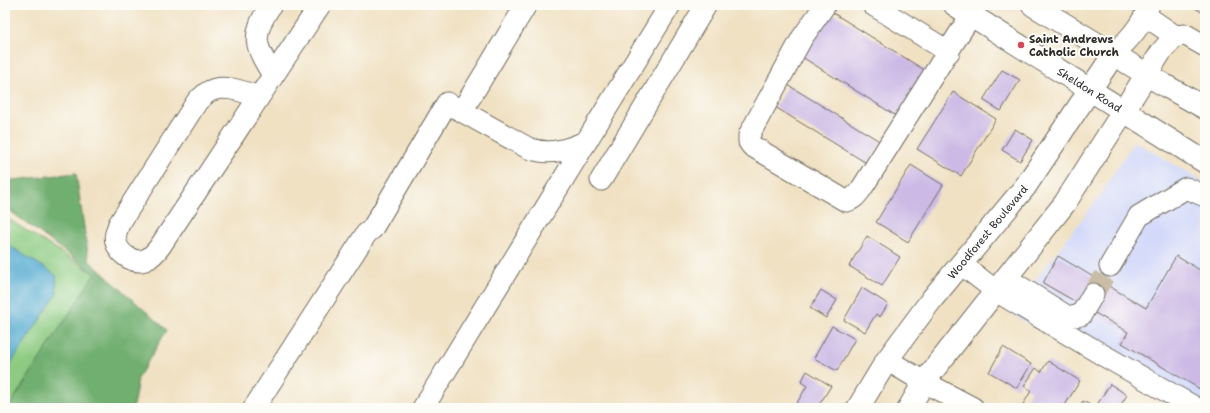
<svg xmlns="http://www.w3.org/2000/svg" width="1210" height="413" font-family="'Shantell Sans',sans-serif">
  <rect width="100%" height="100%" fill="#fdfcf7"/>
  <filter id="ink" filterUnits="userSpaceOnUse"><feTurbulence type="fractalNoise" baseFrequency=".025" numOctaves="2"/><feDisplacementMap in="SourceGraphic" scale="8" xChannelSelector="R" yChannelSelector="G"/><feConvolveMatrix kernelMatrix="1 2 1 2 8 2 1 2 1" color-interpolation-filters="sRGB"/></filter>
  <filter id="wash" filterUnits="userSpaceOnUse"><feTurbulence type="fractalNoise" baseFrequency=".012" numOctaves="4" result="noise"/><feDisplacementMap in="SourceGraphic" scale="16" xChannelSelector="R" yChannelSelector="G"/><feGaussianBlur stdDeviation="0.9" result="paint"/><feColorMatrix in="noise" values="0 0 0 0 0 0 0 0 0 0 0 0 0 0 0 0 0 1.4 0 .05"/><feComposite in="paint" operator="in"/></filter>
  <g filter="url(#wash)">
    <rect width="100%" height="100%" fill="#f0e1c3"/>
    <path fill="#d3d9f9" d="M1134 141 1205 183V408H1173L1010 313 1099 197Z"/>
    <path fill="#8ccb81" stroke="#5c7b56" d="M5 217 95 274 8 408H5Z"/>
    <path fill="#71af6f" stroke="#4e6d4d" d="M76 173 89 261 167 330 138 378 133 408H8L95 274 5 207V181Z"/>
    <path fill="#55abd1" stroke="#406b7e" d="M5 243 56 275 57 294 5 372Z"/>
    <g id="blocks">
      <path fill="#ccb9e5" d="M1190 5H1205V14Z
        M830 11 926 71 898 117 802 57Z
        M1002 70 1020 80 1001 111 983 100Z
        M788 85 881 142 868 164 775 107Z
        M953 92 996 119 961 176 917 149Z
        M1015 129 1033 140 1020 161 1002 150Z
        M911 165 943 185 908 242 876 222Z
        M867 236 900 257 882 286 849 266Z
        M1058 256 1146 308 1176 256 1205 273V392L1122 343 1128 332 1043 283Z
        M862 288 888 304 880 317 876 314 865 332 844 320Z
        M821 290 837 300 826 318 810 308Z
        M832 326 855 339 837 371 814 358Z
        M1003 347 1031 364 1017 388 989 372Z
        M1048 361 1080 381 1063 408H1025L1022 406 1031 391 1024 386 1036 368 1041 372Z
        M807 371 831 386 817 408H798L795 406 807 386 801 382Z
        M1110 384 1127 395 1119 408H1078L1083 401 1095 408Z"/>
    </g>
  </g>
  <g filter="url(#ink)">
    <use href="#blocks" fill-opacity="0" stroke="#706b60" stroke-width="1"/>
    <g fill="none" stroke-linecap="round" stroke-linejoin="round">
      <path stroke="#c9bda5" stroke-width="21" stroke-dasharray="21 10" stroke-linecap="butt" d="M1093 294 1110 266"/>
      <defs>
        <path id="minor" d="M271 5C250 36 255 46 273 75
          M825 5 802 38 749 135V142L752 146 846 201C854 200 858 193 862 188L971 15
          M873 5 949 52
          M1146 16 1175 36 1186 35 1205 46
          M1114 54C1128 40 1143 25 1149 5
          M1147 74 1161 52 1175 36
          M259 97C244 92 223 83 208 92 205 94 202 98 198 100L119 224C117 230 114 236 116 242 119 254 133 264 145 260 152 257 157 251 161 245L320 5
          M462 111 526 5
          M601 180 706 5
          M961 264 996 291 1101 354 1196 408
          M1110 266 1139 216 1186 188 1205 196
          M1006 278 1068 317 1081 315 1093 294
          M887 360 924 382 973 408
          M254 408 366 234 372 229 447 103 528 148C549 156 568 150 587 141
          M423 408 670 5"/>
        <g id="major">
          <path id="s1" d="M955 5C1038 57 1121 110 1205 162"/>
          <path d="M1033 5 1164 85 1205 108"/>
          <path id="s2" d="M858 408 887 360 932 299 1025 187 1114 54"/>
          <path d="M909 408 924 382 1065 203 1147 74"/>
        </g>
      </defs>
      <use href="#minor" stroke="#706b60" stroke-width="23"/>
      <use href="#major" stroke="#706b60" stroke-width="24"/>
      <use href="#minor" stroke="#fff" stroke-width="21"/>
      <use href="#major" stroke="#fff" stroke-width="22"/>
    </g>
  </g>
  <circle fill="#d1495b" stroke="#fdfcf7" stroke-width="1.5" cx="1021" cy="45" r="4"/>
  <g text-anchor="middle" stroke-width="4" stroke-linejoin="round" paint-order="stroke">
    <g font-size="11" font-weight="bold" fill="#2b2b2b" stroke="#fdfcf7" text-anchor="start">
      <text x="1029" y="43">Saint Andrews<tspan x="1029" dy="13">Catholic Church</tspan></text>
    </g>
    <g font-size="11" fill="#2b2b2b" stroke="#fdfcf7">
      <text dy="4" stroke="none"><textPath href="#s1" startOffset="159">Sheldon Road</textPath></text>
      <text dy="4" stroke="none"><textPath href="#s2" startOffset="219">Woodforest Boulevard</textPath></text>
    </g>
  </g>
  <rect width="1210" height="413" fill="none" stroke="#fdfcf7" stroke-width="20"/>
</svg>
